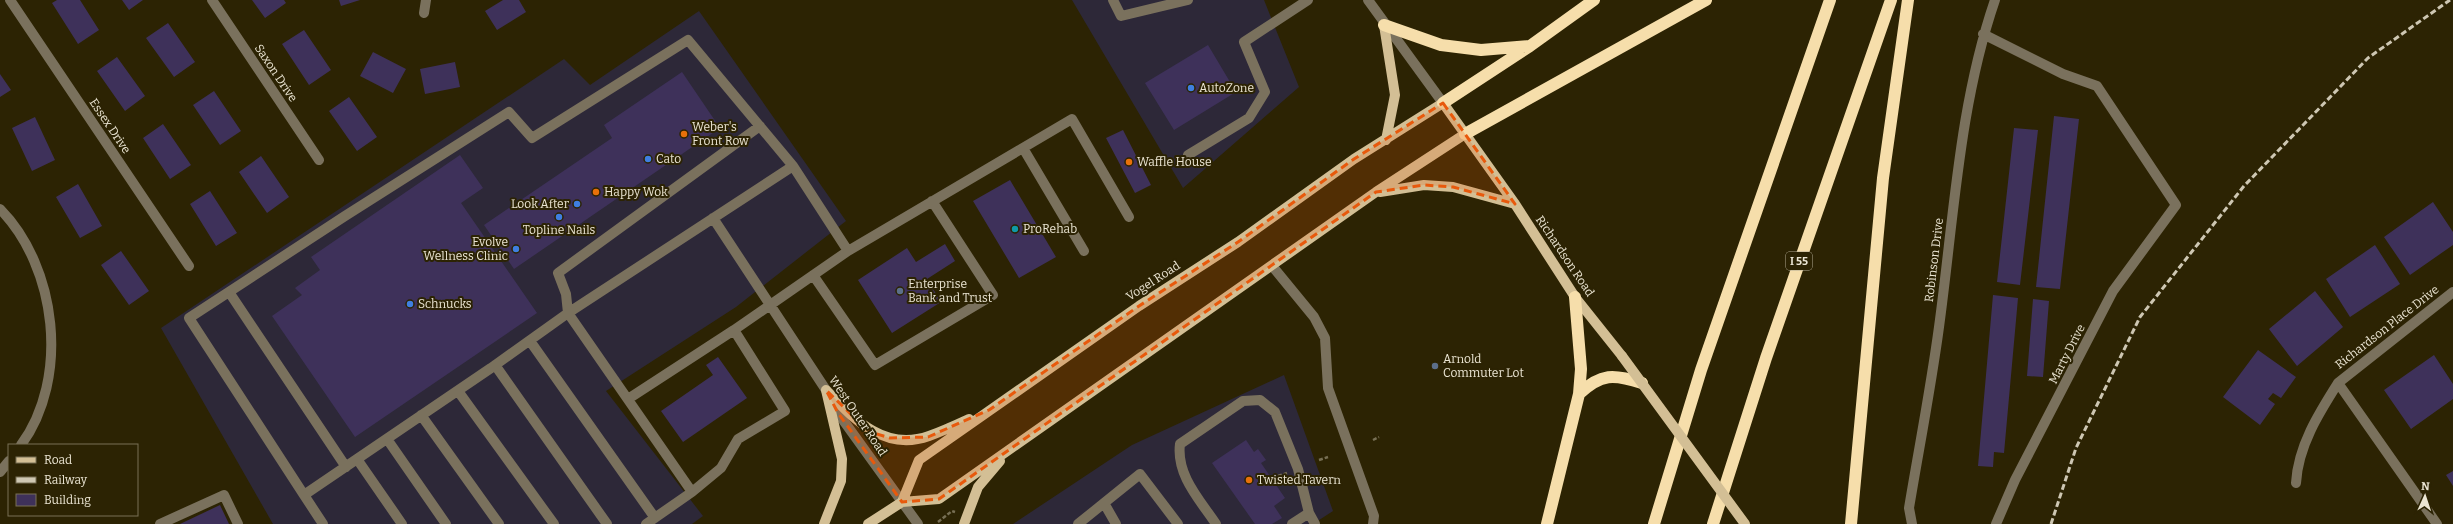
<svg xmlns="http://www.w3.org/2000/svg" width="2453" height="524" font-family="Bitter,serif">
  <rect width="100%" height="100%" fill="#2c2303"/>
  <path fill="#2d2838" d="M1072 0H1264L1299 87 1183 188Z
    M699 11 846 221 736 307 606 391 703 516 692 524H273L161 328 564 59 590 85Z
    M1284 375 1333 511 1313 524H1013L1132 445Z"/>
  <path fill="#3e315a" d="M57 0H80L99 30 78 44 52 3Z
    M122 0H143L129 10Z
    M252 0H284L286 3 265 18Z
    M339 0H360L341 6Z
    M503 0H519L526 12 497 30 485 11Z
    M168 23 195 62 174 77 146 38Z
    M304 30 331 70 309 85 282 44Z
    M1208 45 1236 92 1174 130 1145 83Z
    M373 52 406 69 393 93 360 76Z
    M117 57 145 96 125 111 97 71Z
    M455 62 460 87 425 94 420 69Z
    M682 72 720 128 514 269 484 225 612 138 604 125Z
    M0 74 11 90 0 97Z
    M214 91 241 131 220 145 193 105Z
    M349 97 377 137 357 151 329 111Z
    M2054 116 2079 119 2060 289 2036 287Z
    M35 117 55 160 32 171 12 128Z
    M163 124 191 165 170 179 143 138Z
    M2014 128 2038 130 2020 285 1997 282Z
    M1123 130 1151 185 1135 193 1106 138Z
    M460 155 483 188 461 203 537 313 355 437 272 316 302 295 295 288 320 270 311 257Z
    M261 156 289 197 267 213 239 172Z
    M1010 180 1056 257 1019 278 973 201Z
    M78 184 102 226 80 238 56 197Z
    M210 191 237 233 216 246 190 204Z
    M2433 202 2453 232V245L2410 275 2384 237Z
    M945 244 955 261 927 279 941 302 892 333 858 280 907 248 916 262Z
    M2375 245 2400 284 2350 317 2326 279Z
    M121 251 149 291 129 305 101 265Z
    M2315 291 2343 327 2297 366 2269 329Z
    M1993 295 2018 298 2004 453 1994 452 1993 467 1978 466Z
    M2033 299 2049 301 2043 377 2027 376Z
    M2258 350 2296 377 2281 398 2273 393 2268 399 2275 404 2260 425 2223 397Z
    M2434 355 2453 384V399L2411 429 2384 390Z
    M718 357 747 398 683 442 661 411 713 375 706 365Z
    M1246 440 1254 452 1258 449 1266 460 1261 463 1285 498 1274 506 1282 518 1272 524H1255L1212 463Z
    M2453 471V486L2446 475Z
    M220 505 229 524H180Z"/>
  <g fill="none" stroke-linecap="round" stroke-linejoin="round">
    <path stroke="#776f54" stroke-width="2.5" stroke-dasharray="4 2" stroke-linecap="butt" d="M1373 440 1379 437
      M1319 460 1328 457
      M1278 476 1287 473
      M938 522 952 511 955 512"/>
    <path stroke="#7a715d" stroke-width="10" d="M10 0 189 266
      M212 0 319 160
      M1113 0 1121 16 1188 0
      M1368 0 1443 103
      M424 13 426 0
      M1983 34 2063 74 2097 86 2176 205 2113 291 2015 480 1996 524
      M688 40 793 166 568 313 491 368 304 495 189 318 345 216 509 112 532 138Z
      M1023 148 1084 251
      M1188 155 1249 118 1265 92 1244 42 1308 0
      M793 166 848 251 1072 119 1129 217
      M0 209C57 267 70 378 21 445
      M713 218 826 390 838 413 918 524
      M1273 267 1314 317 1325 338 1328 388 1374 516 1373 524
      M813 275 875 365 993 295 932 201
      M229 292 346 467
      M530 341 655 518
      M495 365 607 524
      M458 391 554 524
      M628 399 734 330
      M421 415 499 524
      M387 439 446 524
      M357 459 402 524
      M0 472 9 461
      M2296 483C2298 446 2319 413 2338 383
      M692 492 721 468 738 439 785 411 734 330 848 251
      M304 495 323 524
      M1104 503 1116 524
      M160 524 224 495 238 524
      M646 524 692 492 568 313 566 294 558 273 760 126
      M1078 524 1140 474 1178 524
      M1216 524C1200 500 1176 475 1180 444L1243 401 1260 400 1275 412 1298 469 1309 513 1315 524
      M1292 524 1309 513
      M1912 524 1909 508C1919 448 1931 387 1939 327 1954 217 1959 105 1995 0
      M2437 524 2338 383 2453 292"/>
    <path stroke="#d3bf95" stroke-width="10" d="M1384 25 1395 95 1386 140
      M1380 192 1424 185 1453 187 1515 204
      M826 390C854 419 884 452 929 436 943 431 956 425 969 419
      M902 502 919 460 1139 306 1238 242 1354 159 1443 103 1515 204 1575 297 1622 356
      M824 524 841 481 842 459 826 390
      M868 524 902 502 939 499 1376 192 1465 134
      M964 524 978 487 1000 461"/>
    <path stroke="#f6deab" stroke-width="12" d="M1384 25 1441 45 1481 50 1529 46
      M1443 103 1530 46 1594 0
      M1465 134 1706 0
      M1579 394C1601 373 1614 374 1642 383
      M1547 524 1579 394 1581 369 1575 297
      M1654 524 1701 370 1830 0
      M1713 524 1766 358 1891 0
      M1851 524 1883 178 1908 0"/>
    <path stroke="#cec7b3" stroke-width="3" stroke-dasharray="6 3" stroke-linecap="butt" d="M2051 524 2076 448 2140 317 2244 186 2368 58 2450 0"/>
    <path stroke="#d3bf95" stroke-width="10" d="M1622 356 1745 524"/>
  </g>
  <path fill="#e8590c" fill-opacity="0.2" stroke="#e8590c" stroke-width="3" stroke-dasharray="8 5" stroke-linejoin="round" d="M1443 103 1515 204 1453 187 1424 185 1376 192 939 499 902 502 838 413 826 390 860 423 874 433 890 438 928 437 989 410 1139 306 1238 242 1354 159Z"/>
  <g fill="#3f7fe0" stroke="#2c2303" stroke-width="1.5">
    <circle cx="1191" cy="88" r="4"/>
    <circle cx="648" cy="159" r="4"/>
    <circle cx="577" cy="204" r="4"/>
    <circle cx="559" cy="217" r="4"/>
    <circle cx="516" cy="249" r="4"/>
    <circle cx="410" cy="304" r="4"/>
  </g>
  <g fill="#e8710a" stroke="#2c2303" stroke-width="1.5">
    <circle cx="684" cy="134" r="4"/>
    <circle cx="1129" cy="162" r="4"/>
    <circle cx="596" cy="192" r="4"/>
    <circle cx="1249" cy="480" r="4"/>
  </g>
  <circle fill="#0f9aa8" stroke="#2c2303" stroke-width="1.5" cx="1015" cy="229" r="4"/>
  <g fill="#5c6f8a" stroke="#2c2303" stroke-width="1.5">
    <circle cx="900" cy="291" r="4"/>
    <circle cx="1435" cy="366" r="4"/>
  </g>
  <g text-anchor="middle" stroke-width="4" stroke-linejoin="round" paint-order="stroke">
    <rect fill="#2c2303" stroke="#b2ab95" stroke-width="1" x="1786" y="252" width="26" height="18" rx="3"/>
    <g font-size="11" font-weight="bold" fill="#ebe5d3">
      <text x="1799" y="265">I 55</text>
    </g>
    <g font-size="12" fill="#ebe5d3" stroke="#2c2303">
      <text transform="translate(276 73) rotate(56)" y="4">Saxon Drive</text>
      <text transform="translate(110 126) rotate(56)" y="4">Essex Drive</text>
      <text transform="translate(1565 256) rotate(56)" y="4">Richardson Road</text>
      <text transform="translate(1934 260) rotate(-83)" y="4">Robinson Drive</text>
      <text transform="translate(1153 281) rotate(-33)" y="4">Vogel Road</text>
      <text transform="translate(2387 327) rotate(-38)" y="4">Richardson Place Drive</text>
      <text transform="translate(2067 354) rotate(-63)" y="4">Marty Drive</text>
      <text transform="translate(858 416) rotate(56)" y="4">West Outer Road</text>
    </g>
    <g font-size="12" fill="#ebe5d3" stroke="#2c2303" text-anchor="start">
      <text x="1199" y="92">AutoZone</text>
      <text x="692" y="131">Weber's<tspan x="692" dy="14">Front Row</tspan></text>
      <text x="656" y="163">Cato</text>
      <text x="1137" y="166">Waffle House</text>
      <text x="604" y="196">Happy Wok</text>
      <text x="569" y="208" text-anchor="end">Look After</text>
      <text x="1023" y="233">ProRehab</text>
      <text x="559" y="234" text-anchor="middle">Topline Nails</text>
      <text x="508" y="246" text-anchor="end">Evolve<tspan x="508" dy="14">Wellness Clinic</tspan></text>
      <text x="908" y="288">Enterprise<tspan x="908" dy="14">Bank and Trust</tspan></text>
      <text x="418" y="308">Schnucks</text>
      <text x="1443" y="363">Arnold<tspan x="1443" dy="14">Commuter Lot</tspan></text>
      <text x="1257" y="484">Twisted Tavern</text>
    </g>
  </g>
  <rect x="8" y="444" width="130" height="72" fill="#2c2303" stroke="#787156"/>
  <rect x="16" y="457" width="20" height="6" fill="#d3bf95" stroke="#787156"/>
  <text x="44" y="464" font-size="12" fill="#ebe5d3">Road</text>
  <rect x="16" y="477" width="20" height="6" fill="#cec7b3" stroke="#787156"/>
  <text x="44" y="484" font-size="12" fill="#ebe5d3">Railway</text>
  <rect x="16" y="494" width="20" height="12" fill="#3e315a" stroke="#787156"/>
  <text x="44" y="504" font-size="12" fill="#ebe5d3">Building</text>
  <g transform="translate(2425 496) rotate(3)" stroke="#2c2303" stroke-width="3" paint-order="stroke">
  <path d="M0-3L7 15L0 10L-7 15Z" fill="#ebe5d3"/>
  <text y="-6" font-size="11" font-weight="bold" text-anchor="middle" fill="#ebe5d3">N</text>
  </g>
</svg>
